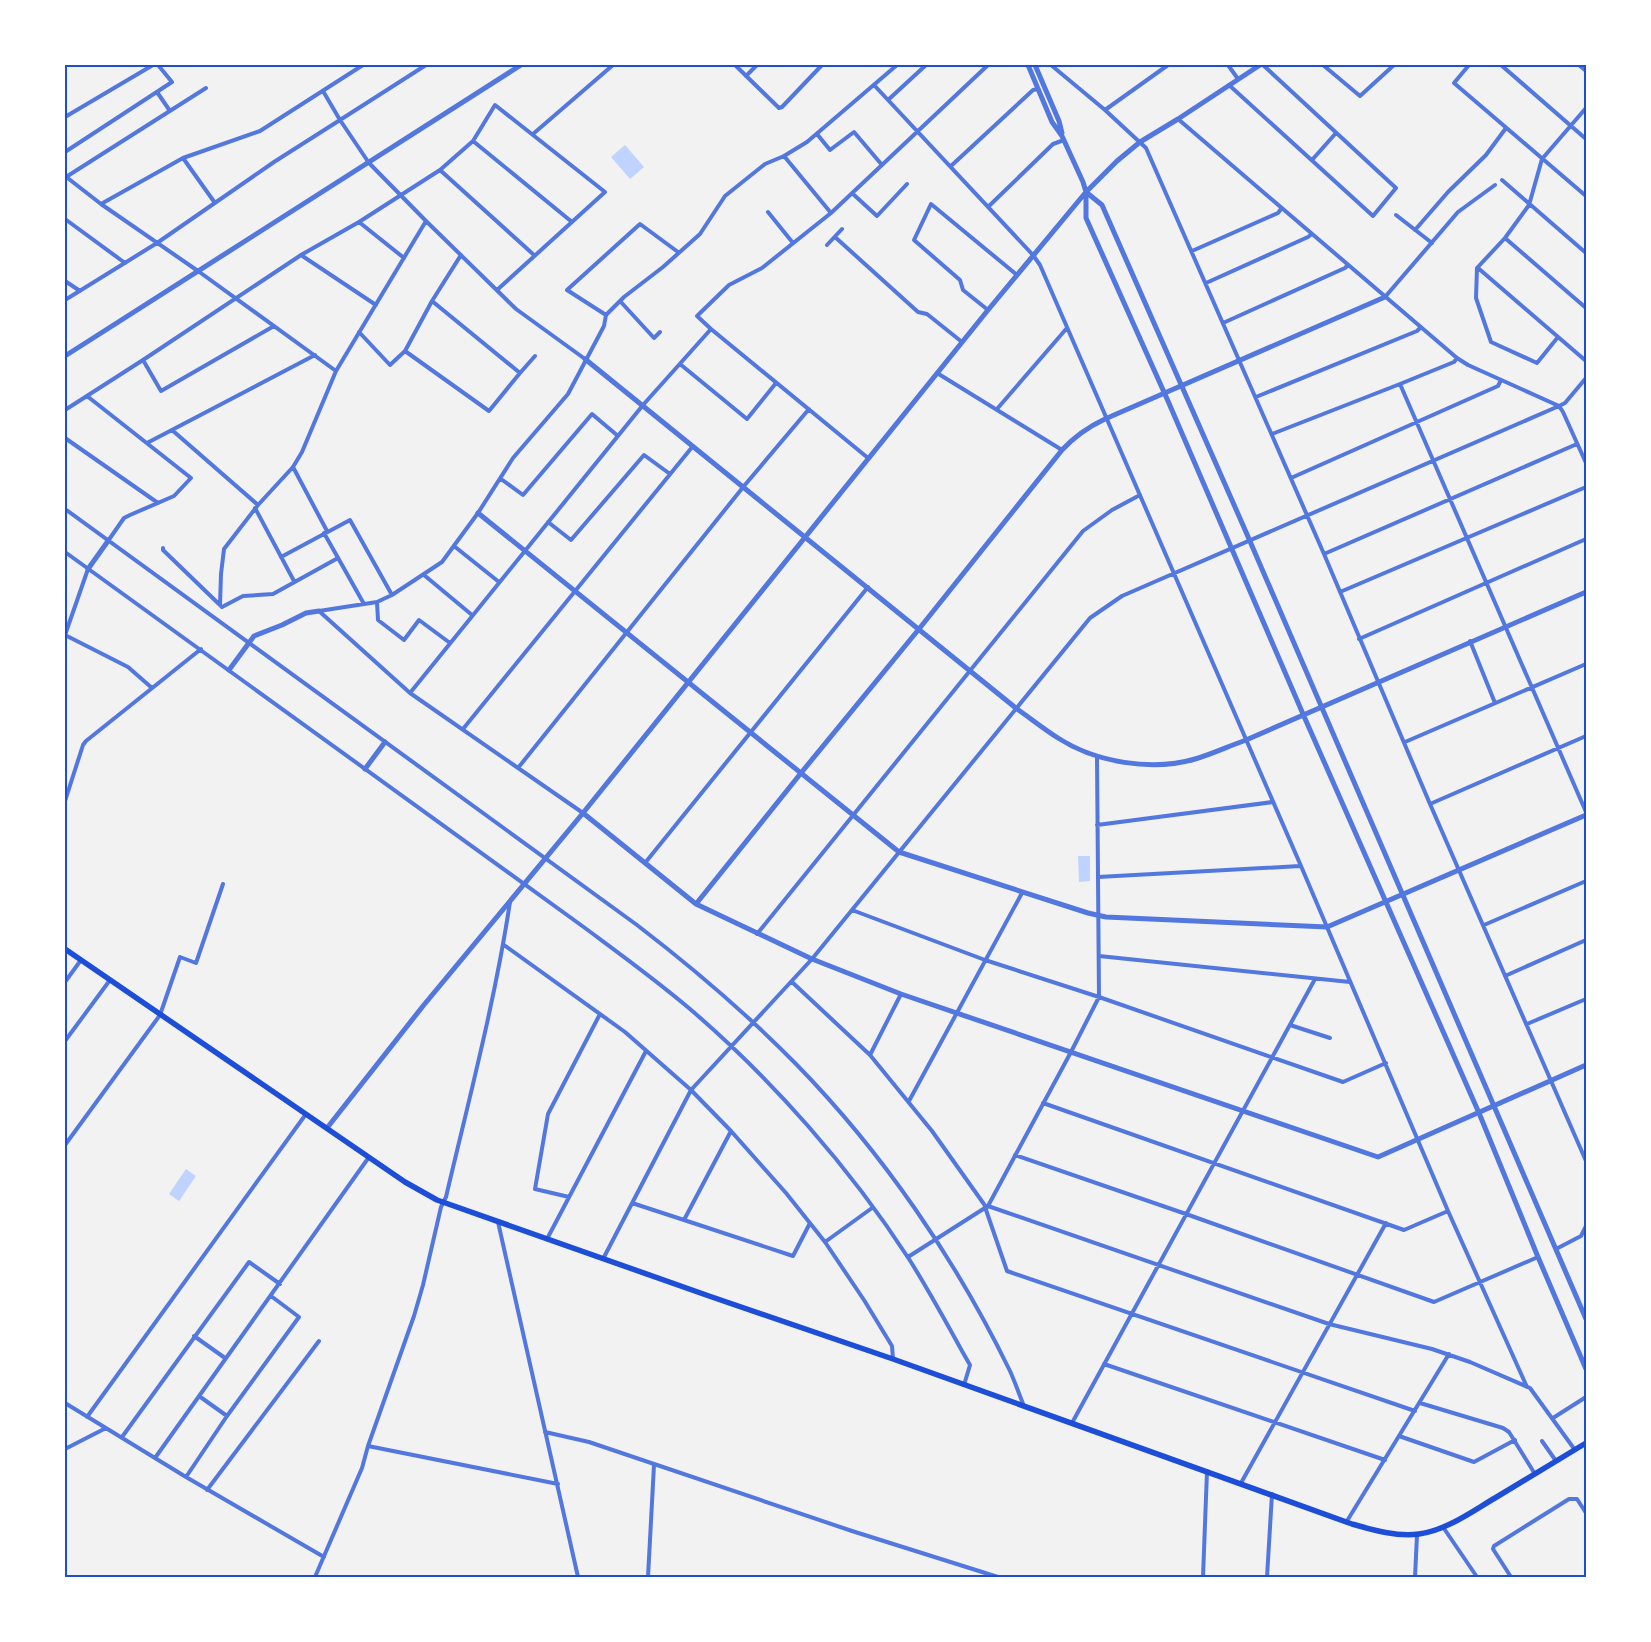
<svg xmlns="http://www.w3.org/2000/svg" width="1651" height="1642" font-family="'Titillium Web',sans-serif">
  <rect width="100%" height="100%" fill="#f2f2f2"/>
  <path fill="#bfd3fe" d="M625 145 644 167 630 179 611 157Z
    M1078 856H1090V881L1079 882Z
    M186 1169 196 1176 179 1201 169 1194Z"/>
  <g fill="none" stroke-linecap="round" stroke-linejoin="round">
    <path stroke="#5277de" stroke-width="4" d="M735 65 779 108 782 107 822 65
      M1051 65 1105 110 1146 148 1324 554 1430 804 1586 1161
      M1228 65 1238 79
      M1323 65 1360 96 1394 65
      M1469 65 1454 83 1586 196
      M1501 65 1586 139
      M1579 65 1586 71
      M746 76 757 65
      M874 85 1033 255 1040 265 1301 866 1448 1211 1527 1387
      M1229 85 1373 216 1396 188 1263 65
      M323 91 340 120 426 65
      M157 92 170 111
      M888 100 926 65
      M1105 110 1168 65
      M65 117 153 65
      M1178 119 1457 358 1468 365 1559 406 1563 412 1586 463
      M533 134 613 65
      M817 134 830 150 854 132 882 165
      M473 141 572 222
      M65 152 172 82 158 65
      M784 156 831 213
      M183 158 215 203
      M1312 160 1336 133
      M951 166 1033 90 1038 89
      M440 170 534 255
      M65 176 101 204 198 271 336 371
      M66 177 206 88
      M1502 180 1586 253
      M853 194 877 216 907 184
      M101 204 183 158 260 131 363 65
      M988 207 1053 144 1064 140
      M768 212 793 243
      M1396 215 1432 243
      M65 219 125 263
      M359 222 404 258
      M1415 230 1448 192 1486 155 1506 128
      M835 237 918 312 927 314 962 342
      M1505 238 1586 308
      M827 245 842 229
      M1192 251 1278 213 1281 209
      M301 255 376 305
      M1478 268 1586 361
      M65 281 80 291
      M1206 283 1308 237 1312 234
      M1385 297 1458 212 1495 185
      M65 300 157 243 274 162 340 120 369 163 426 221 516 309 585 359
      M620 301 654 338 660 332
      M988 310 963 290 960 280 914 240 931 204 1017 275
      M606 315 567 290 640 224 678 252
      M1223 323 1345 268 1348 265
      M359 332 390 365 405 351 432 301 461 255
      M1558 337 1537 363 1491 342 1476 298 1477 268 1505 238 1529 205 1542 159 1586 108
      M405 351 489 411 520 373 432 301
      M143 360 301 255 359 222 440 170 473 141 495 105 605 192 497 290
      M680 364 747 419 776 383
      M520 373 535 356
      M937 373 1062 450
      M1400 384 1586 812
      M87 396 191 478 174 496 130 515 124 518 108 541
      M1256 397 1417 331 1420 328
      M997 409 1067 328
      M65 410 143 360 161 391 274 326
      M172 430 258 505
      M1272 434 1400 384 1454 362 1457 358
      M65 438 158 503
      M147 443 315 355
      M868 458 711 329 697 316 729 285 762 268 831 213 988 65
      M293 467 327 531
      M1291 478 1498 386 1501 380
      M501 479 523 495 592 414 618 436
      M255 508 294 581
      M65 509 637 925C693 968 747 1014 796 1064 883 1153 956 1260 1010 1371 1015 1382 1019 1394 1024 1406
      M548 522 571 540 644 455 670 474
      M324 533 364 604
      M454 546 499 582
      M163 548V550L222 607 243 596 273 594 338 558
      M65 552 585 928C620 954 656 980 690 1009 773 1080 850 1168 909 1259 928 1289 945 1320 962 1351L970 1365 964 1385
      M1324 554 1577 444
      M281 557 350 520 392 595
      M424 575 472 615
      M1340 592 1586 487
      M377 602 378 620 404 640 419 620 450 643
      M220 605 221 574 224 549 258 505 293 467 302 452 336 371 426 221
      M319 611 377 602 392 595 442 562 478 513 513 458 568 394 604 326 606 315 624 297 663 267 700 234 725 196 765 164 784 156 807 142 897 65
      M319 611 410 693 583 813
      M65 635 128 667 152 688
      M65 635 88 569
      M1359 639 1586 539
      M1470 641 1495 703
      M410 693 643 405 711 329
      M463 729 693 446
      M1405 742 1586 664
      M518 768 744 486 809 409
      M65 801 83 745 86 741 201 649
      M1430 804 1586 736
      M1097 825 1273 802
      M645 863 868 587
      M1098 877 1300 866
      M852 910 985 960 1099 997 1343 1082 1386 1063
      M1484 925 1586 881
      M757 934 1083 531 1112 510 1140 495
      M504 945 625 1032 691 1090 731 1131 786 1193 825 1242 864 1300 892 1346 893 1359
      M1099 956 1350 982
      M1505 976 1586 940
      M65 982 81 960
      M792 982 870 1055 932 1131 986 1207
      M1527 1024 1586 999
      M1290 1025 1330 1038
      M65 1041 110 980
      M870 1055 901 994
      M909 1101 1022 893
      M1043 1103 1404 1230 1448 1211
      M731 1131 684 1220 793 1256 810 1223
      M65 1145 160 1015 180 957 196 963 223 884
      M1015 1155 1186 1214 1434 1302 1538 1257
      M569 1197 535 1189 548 1114 600 1014
      M632 1203 684 1220
      M988 1206 1329 1324 1432 1349 1470 1362 1530 1388 1575 1450
      M985 1207 1007 1271 1415 1411
      M498 1222 578 1577
      M547 1239 646 1051
      M825 1242 872 1208
      M1556 1249 1581 1236 1586 1226
      M908 1257 988 1206 1071 1052 1099 997 1097 757
      M603 1259 691 1090 812 959 1090 618 1122 596 1559 406 1565 403 1586 378
      M194 1336 225 1358
      M1104 1364 1385 1460
      M199 1396 227 1416
      M65 1403 186 1477 324 1557
      M1420 1403 1503 1428 1509 1432 1535 1474
      M87 1417 306 1114
      M1553 1418 1586 1397
      M1072 1423 1315 979
      M545 1432 589 1442 852 1531 998 1577
      M1399 1436 1474 1462 1515 1440
      M122 1437 249 1262 280 1284
      M1542 1441 1556 1461
      M368 1446 558 1484
      M65 1449 106 1428
      M155 1458 369 1157
      M186 1477 227 1416 299 1317 271 1296
      M1241 1483 1386 1223
      M207 1490 319 1341
      M1347 1521 1449 1354
      M1443 1527 1477 1577
      M315 1577 362 1468 368 1446 414 1316 423 1285 441 1207 446 1197C469 1099 495 1001 510 902
      M648 1577 654 1465
      M1203 1577 1207 1471
      M1267 1577 1272 1494
      M1415 1577 1417 1535
      M1511 1577 1493 1549 1494 1546 1569 1499H1577L1586 1513
      M1585 1577 1586 1576"/>
    <path stroke="#5277de" stroke-width="5" d="M1028 65 1052 122 1062 136 1083 182 1086 192V218L1168 401 1303 714 1479 1113 1538 1257 1586 1369
      M1035 65 1059 121 1062 133
      M1086 192 1102 205 1246 532 1586 1319
      M65 356 521 65
      M585 359 1017 709C1030 718 1044 729 1058 738 1095 762 1152 772 1195 759 1212 754 1229 746 1246 740L1586 592
      M478 513 899 852 1088 913 1106 917 1327 927 1586 815
      M88 569 108 541
      M229 670 254 636 282 625 306 613 319 611
      M365 769 385 742
      M583 813 696 904 812 959 901 994 1378 1157 1586 1065
      M696 904 801 773 919 629 1062 450C1075 436 1088 427 1105 419L1385 297
      M327 1128 423 1006 583 813 988 310 1086 192 1117 161 1140 142 1178 119 1260 65"/>
    <path stroke="#1d4ed8" stroke-width="5.5" d="M65 949 405 1182 437 1200 709 1296 893 1359 1352 1524C1373 1530 1397 1537 1419 1534 1447 1530 1471 1512 1495 1498 1525 1480 1555 1462 1586 1443"/>
  </g>
  <rect width="1651" height="1642" fill="none" stroke="#ffffff" stroke-width="132"/>
  <rect x="66" y="66" width="1519" height="1510" fill="none" stroke="#1d4ed8" stroke-width="2"/>
</svg>
